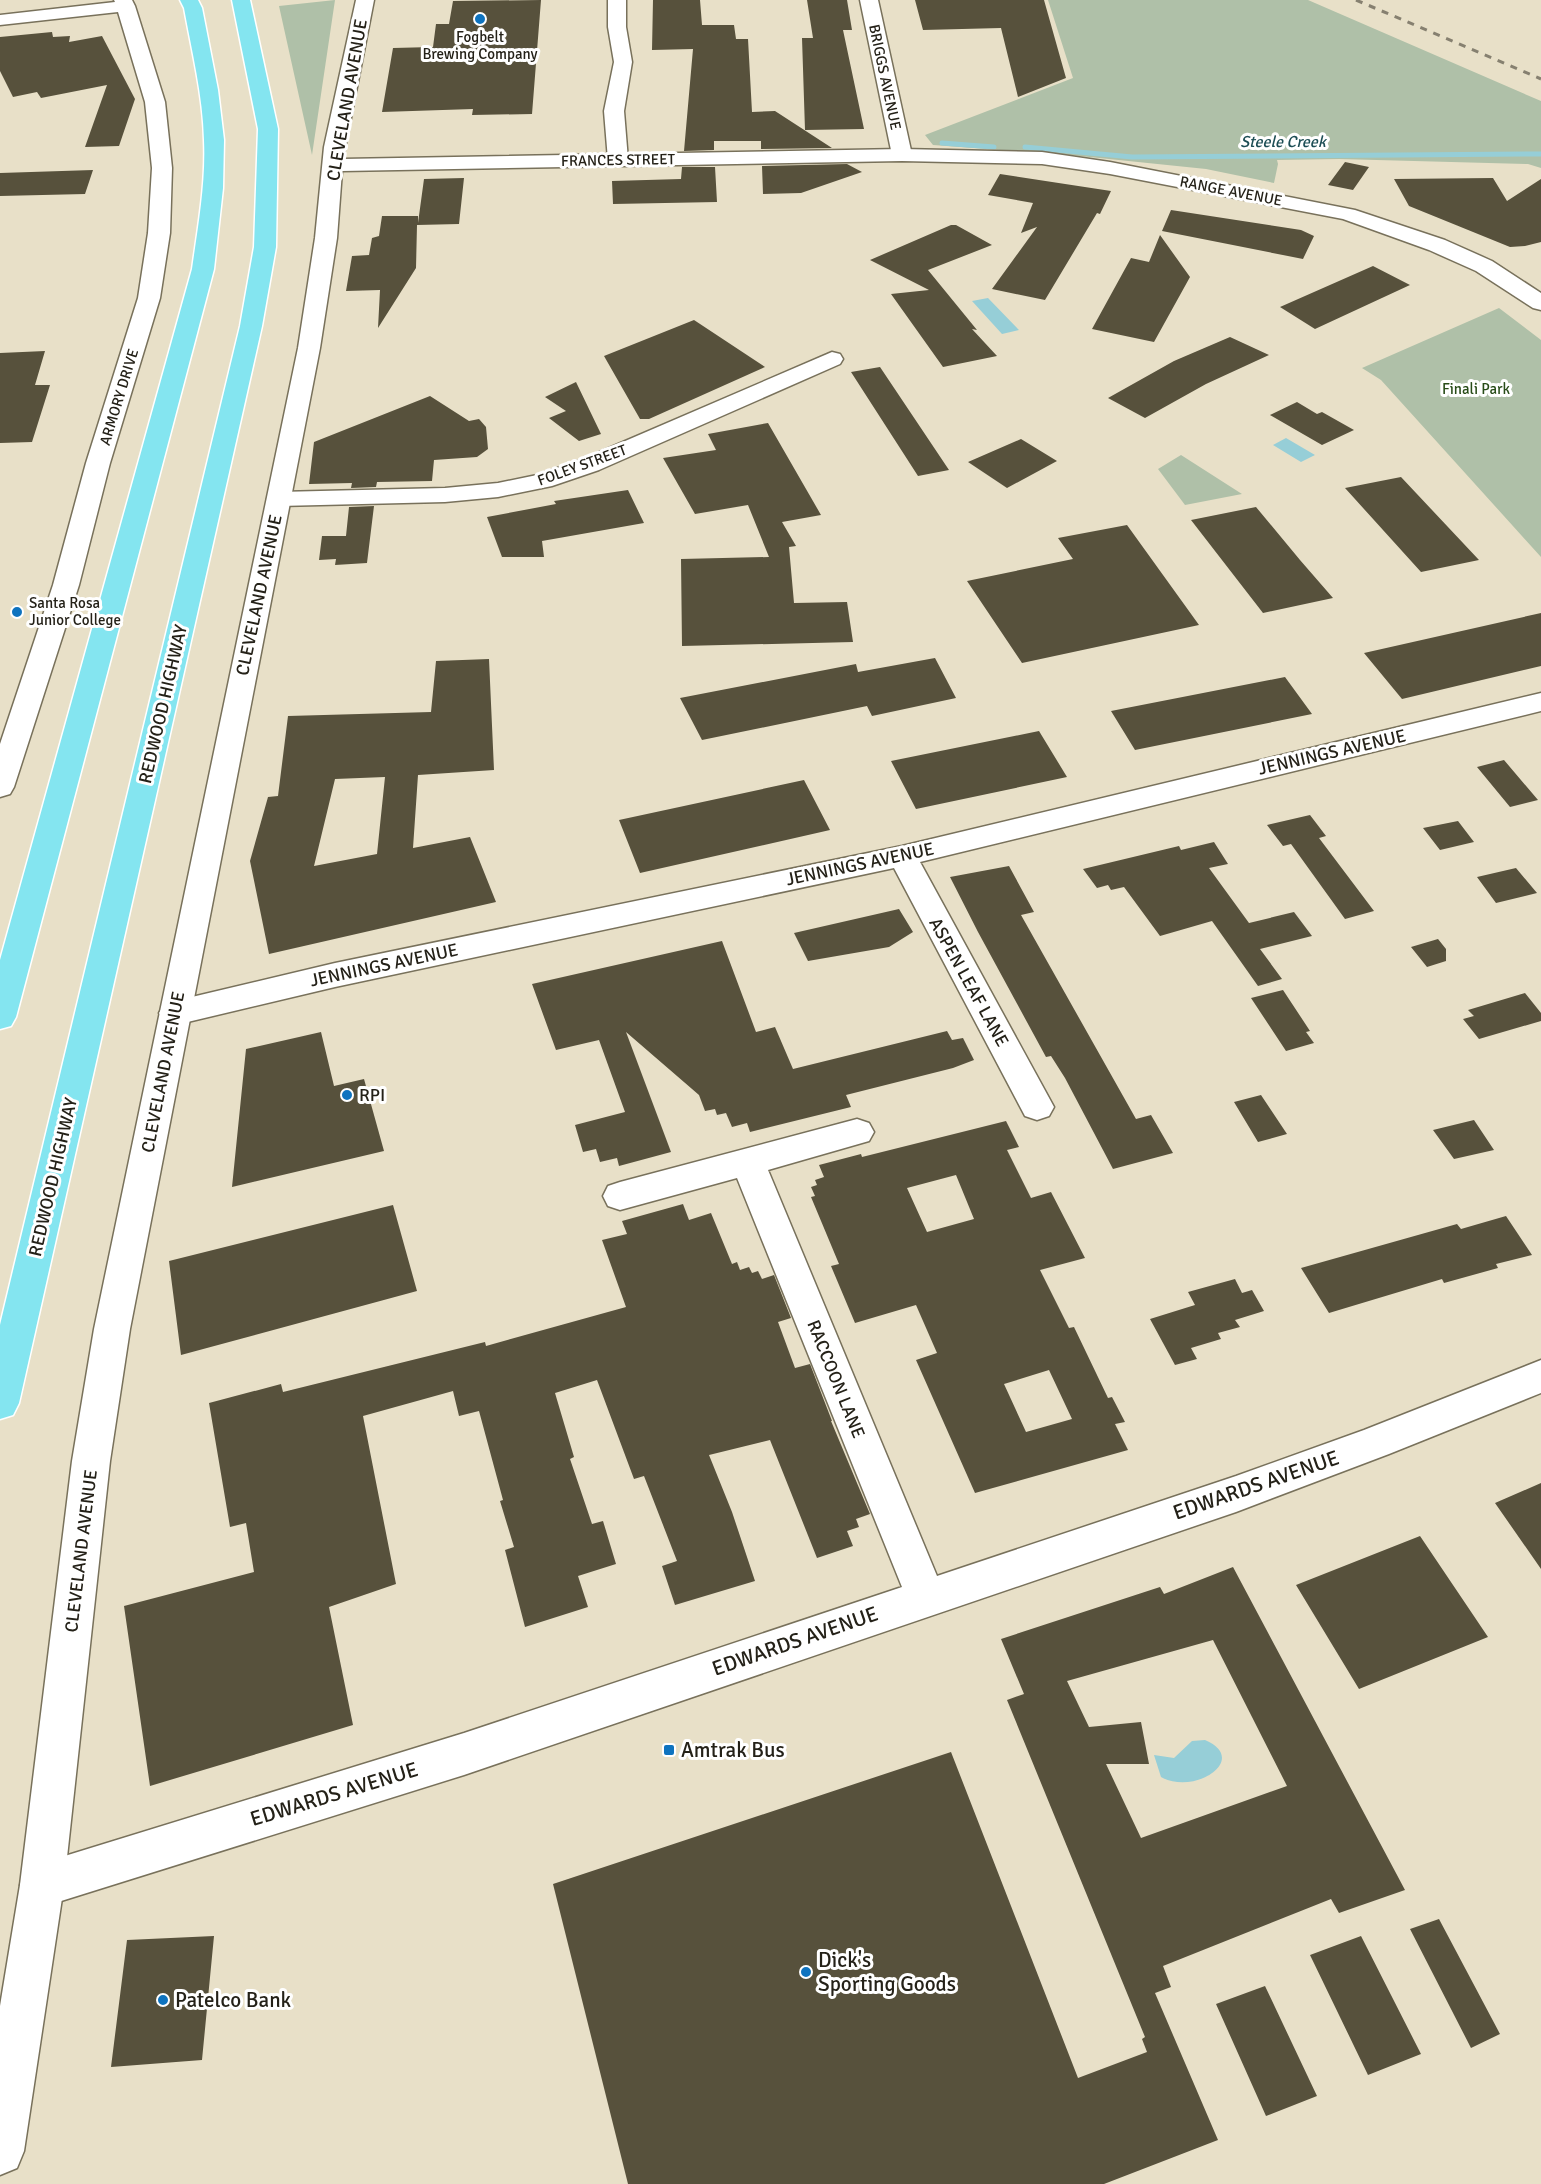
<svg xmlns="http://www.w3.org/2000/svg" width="1541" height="2184" font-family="Signika,sans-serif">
  <rect width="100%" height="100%" fill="#e8e0c8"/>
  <path fill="#afc0a8" d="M335 0 312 155 279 6Z
    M1048 0H1308L1541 101V168L1528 164 1339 159 1277 160 1278 164 1274 183 1206 169 1070 155 933 145 925 135 1073 78Z
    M1499 308 1541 340V557L1381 380 1362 368Z
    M1181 455 1242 494 1185 505 1158 469Z"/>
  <path fill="#96ced7" d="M988 298 1019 330 1002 334 972 301Z
    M1286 438 1315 455 1301 462 1273 445Z
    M1205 1740C1250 1759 1195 1796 1161 1777L1154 1755 1174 1758 1192 1741Z"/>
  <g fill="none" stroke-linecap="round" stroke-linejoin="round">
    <path stroke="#96ced7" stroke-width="5" d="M942 143 994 147
      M1025 147 1132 157 1541 154"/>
  </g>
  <path fill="#57513c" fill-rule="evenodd" d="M541 0 532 114 472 115 473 109 382 112 393 48 433 47 436 24H449L453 1Z
    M653 0H700L702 25H734L736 39H748L752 112 775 111 832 148 761 149V141H714V150L684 151 693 49 652 50Z
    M807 0H847L852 30H843L864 129 805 130 802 38H813Z
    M915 0H1044L1066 78 1018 97 1001 28 923 30Z
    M52 32 53 37 70 36 69 42 102 36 135 99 119 146 85 147 107 85 41 98 37 92 13 97 0 71V37Z
    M1345 162 1369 167 1353 190 1328 185Z
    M847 164 862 172 801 193 763 194 762 166Z
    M682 167H715L717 202 613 204 612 181 681 179Z
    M93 170 85 194 0 196V173Z
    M1000 174 1111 191 1100 214 1097 213 1045 300 992 289 1037 227 1021 233 1033 203 988 195Z
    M464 178 459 224 417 225 416 268 378 328 380 290 346 291 352 256 369 255 372 238 379 236 382 216H418V223L424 179Z
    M1493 178 1507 201 1541 179V242L1525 246 1510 247 1409 206 1394 179Z
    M1171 210 1301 230 1314 236 1303 259 1162 231Z
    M951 225H956L992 245 928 270 977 330 972 329 997 356 943 367 891 294 929 290 870 260Z
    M1160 235 1190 277 1154 342 1092 329 1131 258 1149 262Z
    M1373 266 1410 285 1315 329 1280 307Z
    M694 320 765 367 649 419H640L604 356Z
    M1230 337 1269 355 1206 384 1145 418 1108 398 1174 361Z
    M45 351 35 385H50L32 442 0 443V353Z
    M880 367 949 470 918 476 851 372Z
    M576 382 601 434 579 441 549 418 566 411 545 397Z
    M430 396 469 421 479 419 486 427 488 449 477 457 434 460 432 481 377 482 376 487 351 488 352 483 309 484 314 442Z
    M1297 402 1317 414 1322 412 1354 430 1322 445 1270 415Z
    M768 423 821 515 782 522 796 546 789 547 794 603 847 602 853 642 682 646 681 559 769 557 748 505 695 514 663 458 716 450 708 434Z
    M1021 439 1057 461 1007 488 968 462Z
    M1401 477 1479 560 1421 572 1345 488Z
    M628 490 644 523 542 541 544 557H502L487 517 556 504 554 501Z
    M374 506 367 563 335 565 336 559 319 560 322 536H346L349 507Z
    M1256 507 1300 560 1333 598 1263 613 1191 520Z
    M1127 525 1199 625 1022 663 967 581 1073 559 1058 538Z
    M1541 613V666L1402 699 1364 653Z
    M935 658 956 698 872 716 867 706 702 740 680 698 856 664 858 672Z
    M489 659 494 770 418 775 413 848 470 837 496 902 269 954 250 861 268 797 278 796 288 716 431 712 436 661ZM385 777 377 854 314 866 335 779Z
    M1285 677 1312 714 1135 750 1111 711Z
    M1039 731 1067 777 916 809 891 761Z
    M1504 760 1538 800 1510 807 1477 767Z
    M804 780 830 830 640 873 619 820Z
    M1310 815 1326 836 1319 838 1374 911 1345 919 1291 844 1283 846 1267 825Z
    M1458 821 1474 842 1440 850 1423 828Z
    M1214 842 1228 864 1209 868 1249 923 1294 912 1312 936 1260 949 1282 979 1258 986 1212 921 1160 936 1124 887 1111 890 1108 885 1097 888 1083 869 1179 846 1181 850Z
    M1009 866 1034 912 1021 915 1136 1119 1151 1115 1173 1153 1113 1169 1065 1078 1051 1056 1046 1057 978 932 950 877Z
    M1516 868 1537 893 1496 903 1477 877Z
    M899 909 913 932 889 947 808 961 794 933Z
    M1438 939 1446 949V961L1427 967 1411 947Z
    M722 941 756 1032 775 1027 793 1069 947 1031 952 1040 963 1038 974 1060 953 1068 846 1095 851 1107 750 1132 747 1123 732 1127 726 1113 717 1115 715 1109 705 1111 699 1095 626 1032 671 1152 619 1166 617 1158 600 1162 596 1149 583 1152 575 1125 625 1112 599 1040 556 1050 532 984Z
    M1283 990 1310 1031 1306 1032 1314 1043 1286 1051 1251 998Z
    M1525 993 1541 1013V1021L1479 1039 1463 1019 1474 1016 1468 1010Z
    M321 1032 334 1086 364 1079 384 1151 232 1187 246 1049Z
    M1261 1095 1287 1134 1258 1142 1234 1102Z
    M1474 1120 1494 1150 1454 1159 1433 1130Z
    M1006 1121 1019 1147 1007 1150 1031 1198 1051 1192 1085 1258 1040 1270 1069 1328 1074 1327 1108 1398 1112 1397 1125 1422 1115 1424 1128 1450 975 1493 916 1360 937 1353 916 1305 855 1323 831 1266 839 1264 811 1197 815 1196 811 1187 817 1185 815 1180 824 1177 819 1165 861 1154 862 1157ZM956 1175 974 1219 927 1232 907 1188ZM1049 1370 1072 1419 1026 1432 1004 1384Z
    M683 1204 689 1220 711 1213 732 1264 737 1262 740 1270 749 1267 752 1273 758 1271 762 1279 774 1275 791 1318 778 1322 795 1368 810 1364 832 1421H831L870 1514 856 1519 859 1527 847 1531 853 1546 817 1558 770 1440 709 1455 732 1512 755 1581 675 1605 662 1566 677 1561 644 1476 634 1479 597 1380 555 1393 574 1457 570 1459 592 1524 603 1521 616 1564 578 1576 588 1607 525 1627 505 1550 514 1547 500 1501 503 1500 479 1411 459 1416 453 1391 363 1416 396 1584 329 1607 353 1725 150 1786 124 1606 254 1572 246 1523 230 1527 209 1403 281 1384 283 1392 485 1342 486 1346 626 1307 602 1240 627 1234 622 1221Z
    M393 1205 417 1291 181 1355 169 1261Z
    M1506 1216 1532 1255 1496 1264 1498 1268 1444 1283 1442 1279 1329 1313 1301 1268 1457 1224 1461 1229Z
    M1235 1279 1242 1293 1252 1290 1264 1311 1235 1320 1240 1327 1218 1333 1221 1339 1191 1348 1197 1359 1175 1365 1150 1319 1195 1305 1188 1292Z
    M1541 1483V1569L1495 1503Z
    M1420 1536 1488 1637 1359 1689 1296 1585Z
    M1233 1567 1405 1890 1339 1913 1331 1899 1163 1966 1171 1987 1155 1993 1218 2140 1104 2184H628L553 1884 951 1752 1078 2078 1147 2052 1142 2039 1145 2037 1007 1700 1024 1694 1001 1639 1160 1587 1164 1594ZM1213 1640 1287 1786 1141 1838 1106 1764H1149L1141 1722 1089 1727 1067 1681Z
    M1439 1919 1500 2034 1471 2048 1410 1929Z
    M214 1936 202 2060 111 2067 127 1940Z
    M1361 1936 1421 2054 1368 2075 1310 1955Z
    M1265 1986 1317 2096 1266 2116 1216 2004Z"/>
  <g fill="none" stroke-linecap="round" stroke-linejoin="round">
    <defs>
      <path id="street" d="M114 0H132L135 6 165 102 172 168 170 233 160 298 110 463 79 585 14 787 10 794 0 797V744L53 585 86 463 138 298 148 233 152 168 145 102 118 12 0 25V15L115 2Z
        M608 0H626V27L632 62 624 111 628 160 625 164H611L608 160 604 111 614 62 608 27Z
        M860 0H878L912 155 909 159H895L892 155Z
        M832 352 840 354 843 359 840 364 599 470 552 486 498 497 445 502 279 506 270 504 267 499 270 494 279 492 445 488 498 483 537 475 581 460Z
        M1541 693V711L920 862 1054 1107 1049 1116 1037 1120 1025 1116 894 868 335 987 175 1025 164 1021 159 1013 164 1005 175 1001 335 963 902 846Z
        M857 1119 869 1123 874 1132 869 1141 768 1170 937 1576 1236 1476 1364 1430 1541 1360V1393L1389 1454 1236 1512 464 1775 42 1907 26 1901 20 1885 26 1869 42 1863 464 1733 902 1587 737 1178 620 1210 608 1206 603 1196 608 1186 620 1182Z"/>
      <path id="secondary" d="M356 0H374L343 159 902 149 1042 152 1110 162 1355 210 1445 240 1492 261 1541 293V310L1533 308 1476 271 1429 250 1343 219 1110 174 1042 164 902 161 342 171 337 238 320 348 130 1329 110 1461 64 1885 24 2151 17 2168 0 2175V2006L20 1885 72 1461 94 1329 298 348 315 238 324 147Z"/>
      <path id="highway" d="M180 0H198L202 8 218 90 224 140 223 188 214 269 16 1017 11 1026 0 1029V960L192 269C198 226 206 183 204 140 203 96 192 52 184 8Z
        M232 0H250L278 129 276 247 262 326 19 1403 13 1415 0 1419V1325L240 326 254 247 258 129Z"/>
    </defs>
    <use href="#street" stroke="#78715b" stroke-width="3"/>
    <use href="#secondary" stroke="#78715b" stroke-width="3"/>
    <use href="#highway" stroke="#fff" stroke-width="3"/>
    <use href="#street" fill="#fff" fill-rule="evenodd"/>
    <use href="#secondary" fill="#fff" fill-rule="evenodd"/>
    <use href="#highway" fill="#84e5f0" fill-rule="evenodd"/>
    <path stroke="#868070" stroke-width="3" stroke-dasharray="7 7" stroke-linecap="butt" d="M1356 0 1541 79"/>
  </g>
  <g fill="#0e73bf" stroke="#fff" stroke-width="2">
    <circle cx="480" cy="19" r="6"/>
    <circle cx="17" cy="612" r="6"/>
    <circle cx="347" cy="1095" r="6"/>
    <rect x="663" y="1744" width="12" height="12" rx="3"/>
    <circle cx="806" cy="1972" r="6"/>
    <circle cx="163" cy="2000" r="6"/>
  </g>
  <g text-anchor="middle" stroke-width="6" stroke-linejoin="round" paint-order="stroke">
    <g font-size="15" fill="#242118" stroke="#fff">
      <text x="480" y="42">Fogbelt<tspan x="480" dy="17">Brewing Company</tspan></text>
      <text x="29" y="608" text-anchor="start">Santa Rosa<tspan x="29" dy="17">Junior College</tspan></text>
    </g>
    <g font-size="15" fill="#242118" stroke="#fff">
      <text transform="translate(885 77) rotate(78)" y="5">BRIGGS AVENUE</text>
      <text transform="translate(618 160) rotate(-1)" y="5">FRANCES STREET</text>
      <text transform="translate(1231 191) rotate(11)" y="5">RANGE AVENUE</text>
      <text transform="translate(119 397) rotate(-73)" y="5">ARMORY DRIVE</text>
      <text transform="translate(582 465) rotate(-20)" y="5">FOLEY STREET</text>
    </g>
    <g font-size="15" fill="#284c18" stroke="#fff">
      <text x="1476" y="394">Finali Park</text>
    </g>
    <g font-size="16" font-style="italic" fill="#1d4e55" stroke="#fff">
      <text x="1283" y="147">Steele Creek</text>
    </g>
    <g font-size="18" fill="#242118" stroke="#fff">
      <text transform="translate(347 100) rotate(-80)" y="6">CLEVELAND AVENUE</text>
      <text transform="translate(259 595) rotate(-78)" y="6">CLEVELAND AVENUE</text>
      <text transform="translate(163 704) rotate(-77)" y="6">REDWOOD HIGHWAY</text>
      <text transform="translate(1332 752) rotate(-13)" y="6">JENNINGS AVENUE</text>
      <text transform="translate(860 864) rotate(-12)" y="6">JENNINGS AVENUE</text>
      <text transform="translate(384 965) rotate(-12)" y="6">JENNINGS AVENUE</text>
      <text transform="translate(969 982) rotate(61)" y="6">ASPEN LEAF LANE</text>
      <text transform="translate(163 1072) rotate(-79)" y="6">CLEVELAND AVENUE</text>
      <text transform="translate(53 1177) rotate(-77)" y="6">REDWOOD HIGHWAY</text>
      <text transform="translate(836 1379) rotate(68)" y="6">RACCOON LANE</text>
      <text transform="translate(81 1551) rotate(-83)" y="6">CLEVELAND AVENUE</text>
    </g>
    <g font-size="18" fill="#242118" stroke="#fff" text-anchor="start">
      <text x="359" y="1101">RPI</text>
    </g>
    <g font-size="21" fill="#242118" stroke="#fff">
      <text transform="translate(1256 1485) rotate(-19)" y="7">EDWARDS AVENUE</text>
      <text transform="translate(795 1641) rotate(-19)" y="7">EDWARDS AVENUE</text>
      <text transform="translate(334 1794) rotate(-17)" y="7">EDWARDS AVENUE</text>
    </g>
    <g font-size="21" fill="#242118" stroke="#fff" text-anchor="start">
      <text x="681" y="1757">Amtrak Bus</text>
      <text x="818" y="1967">Dick's<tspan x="818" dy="24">Sporting Goods</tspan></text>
      <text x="175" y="2007">Patelco Bank</text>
    </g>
  </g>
</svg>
